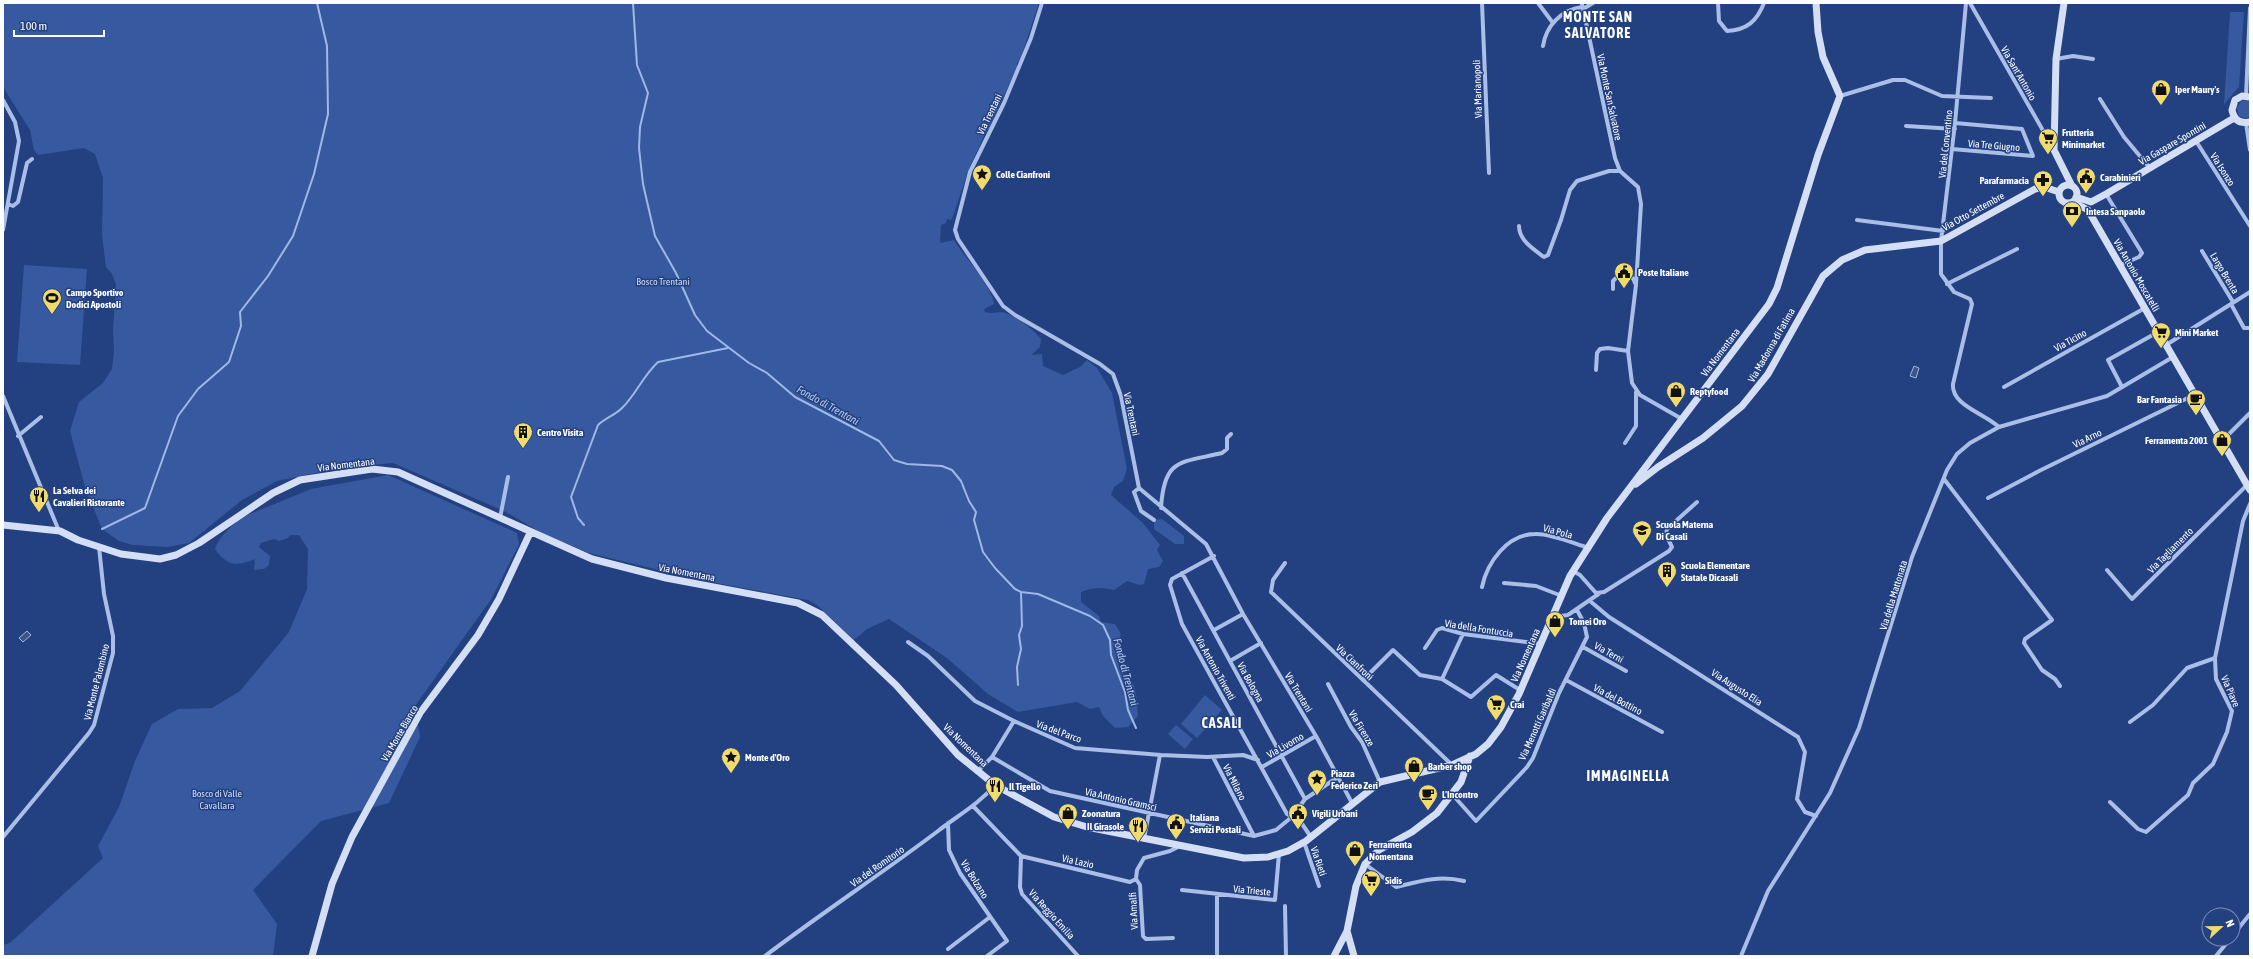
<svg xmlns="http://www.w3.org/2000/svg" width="2253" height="959" font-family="'Asap Condensed',sans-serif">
  <rect width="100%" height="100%" fill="#234181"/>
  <path fill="#37599f" d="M3 3H1039L1020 60 1017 63V67L989 129 983 131 984 136 969 169 953 216 951 220 947 219 946 223 941 225 940 243 954 240C963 255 993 288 994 304L984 309 985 312C992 314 995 312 1001 312 1013 313 1034 330 1041 339L1040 347 1031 355 1042 354 1043 366 1063 375 1080 367 1087 360 1097 368 1112 393 1127 469 1123 481 1114 487 1111 495 1143 523 1160 545 1157 550 1163 561 1159 567 1148 569 1144 584 1139 585 1127 581 1114 590C1101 587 1093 587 1081 592V602L1099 616 1101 622 1115 624 1120 632 1123 659 1118 662 1120 671C1139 682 1136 696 1138 716L1128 727 1115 728 1103 716 1099 707 1090 709 1077 702 1018 712 988 694 947 658 889 619 867 629 854 640 817 605 808 600 700 580 589 553 542 533 504 511 393 463 340 468 277 481 242 500 189 543 167 547 133 545 119 541 102 529 85 487 70 431 79 402 103 383 112 369 114 352 113 330 116 284 112 274 106 267 102 235 103 178 95 154 84 148 38 155 34 150 30 130 3 87Z
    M2230 12H2244L2239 87 2224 104Z
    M2246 100 2250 101V117L2244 118 2239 116 2237 108 2241 101Z
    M24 265 87 269 80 365 17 362Z
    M388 475 517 533 519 544 492 598 415 706 420 737 389 803 321 821 253 890 277 924 273 956H3V945L10 943 103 858 98 846 119 807 135 761 152 724 178 709 212 708 240 691 289 632 307 589 308 549 299 535H290L288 538 279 541 274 539 261 543 259 547 270 556 269 565 264 569 254 570 255 559C237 567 227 566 215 549 219 536 229 530 238 519L311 489Z
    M1162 519 1184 536V544H1175L1154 529V520Z
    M1205 695 1222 710 1197 738 1181 724Z
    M1176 725 1193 739 1185 749 1168 734Z"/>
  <path fill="#3e5483" stroke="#9eb8e8" d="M1914 366 1919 368 1916 378 1910 376Z
    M27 631 31 635 23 642 19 638Z"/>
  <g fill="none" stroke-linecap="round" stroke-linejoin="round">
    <path stroke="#9eb8e8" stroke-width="2" d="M633 3 637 65 648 93 640 127 639 148 643 184 655 236 676 273 695 315 707 331 749 363 767 373 795 397 879 441 894 460 907 464 942 466 952 470 961 481 969 501 976 512 974 520 983 552 995 568 1015 589 1021 592 1038 594 1090 616 1103 625 1110 640 1111 655 1125 692 1128 710 1136 728
      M584 525 578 518 571 497 598 425C605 418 616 415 623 407 636 394 643 376 658 362L728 348
      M102 529 145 508 178 416 198 389 229 362 241 326 240 312 268 276 293 236 314 174 328 114 327 46 317 3
      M1018 685 1017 667 1021 649 1019 635 1022 626 1021 592"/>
    <path stroke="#aabfe7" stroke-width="4" d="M1042 3 1031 38 1004 103 970 172 955 230 958 239 1003 306 1015 315 1100 364 1113 374 1121 396 1139 488 1206 544 1243 614 1316 736 1352 803
      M1482 3 1489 173
      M1538 3 1553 23
      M1718 3 1719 21 1727 31C1747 30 1757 21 1764 3
      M1966 3 1955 123 1941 241V274L1954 292 1970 299 1972 304 1953 384C1951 405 1984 413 1999 427
      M1970 3 2053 148
      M1582 4 1615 158 1620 171 1638 187 1641 204 1636 285 1628 351 1632 383 1640 395 1682 419
      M1583 9 1593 3
      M1543 46C1546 26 1561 10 1582 7
      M2056 59 2073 56 2093 59
      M1840 96 1893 80H1905L1942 96 1991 98
      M2246 96 2250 8
      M2100 99 2124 137 2149 167
      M3 100 15 122 19 141 3 230
      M2246 123 2250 150
      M1906 126 1955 129
      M2196 141 2250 226
      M1952 149 2033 156 2022 129 1955 123
      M2106 194 2142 253 2139 257 2120 265
      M8 204 13 206 18 202 27 163 32 159
      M1857 220 1943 231
      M1519 226C1519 240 1533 249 1544 257L1548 255 1561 220 1570 190 1577 181 1609 171H1620
      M2202 251 2233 302
      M1947 284 2017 249
      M1613 289V281L1619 275C1627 274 1632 274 1635 283
      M2231 304 2244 328H2250
      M2166 345 2250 292
      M1596 370 1597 353 1600 349 1608 348 1628 351
      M2004 387 2145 308
      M2122 387 2108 360 2158 332
      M3 396 59 531
      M18 436 41 417
      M2221 442 2250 413
      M1625 443 1636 426V392
      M1944 479 2052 620 2025 639 2024 643 2042 670 2055 679 2060 686
      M1139 488 1134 492 1141 511 1154 520
      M1988 498 2039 471 2194 395
      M1161 508C1164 458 1180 463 1222 453L1227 449V438L1231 434
      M500 518 508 477
      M1214 556 1172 579 1170 585 1182 624 1287 814 1300 821 1311 837
      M1285 563 1273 580 1271 592 1452 765
      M2107 570 2132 599 2247 485
      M1573 571 1580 575 1596 593 1604 592 1669 551 1672 547 1666 535 1667 529 1697 502
      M1182 573 1305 799
      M1504 583 1536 586 1562 596
      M1482 587C1487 563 1507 534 1535 534 1549 533 1573 543 1586 547
      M1590 601 1609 617 1798 737 1805 752 1797 799 1805 812 1816 816
      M1553 617 1568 615 1600 593
      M1214 630 1243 614
      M908 642 928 656 975 701 1014 721 1075 748 1161 755 1207 757 1243 755 1258 760
      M1583 647 1626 671
      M1425 648 1437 630 1442 628 1463 634 1541 644
      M1230 661 1261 643
      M1442 679 1471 697 1496 675 1520 690
      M1363 680 1393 650 1420 675 1442 679 1463 634
      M1566 680 1662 732
      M1328 684 1351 727 1362 742 1380 782
      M2130 722 2153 705 2187 668 2215 658
      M992 757 1050 791 1254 836 1276 830 1293 816 1305 799 1338 777
      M1213 757 1254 836
      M1262 767 1316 736
      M977 772 992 757 1014 721
      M1452 794 1476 821 1527 767 1533 758 1559 693 1587 637 1584 623 1577 610
      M2110 802 2138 829 2146 832 2188 795 2193 783 2213 764 2227 732 2232 711 2216 679 2215 658 2243 521 2250 504
      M973 806 1021 856 1130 882 1136 879
      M948 823 949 850 960 873 1007 941 987 956
      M3 837 89 733 94 725 113 653V636L104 594 99 547
      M1144 839 1160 755
      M1304 842 1319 886
      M1021 856 1020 887 1022 894 1078 956
      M1365 864 1396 887C1420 881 1439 875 1464 881
      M1136 879 1140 885 1143 936 1146 939 1173 938
      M1136 879 1137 870 1144 858 1170 851 1180 846
      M1182 890 1275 900 1279 854
      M1217 895V956
      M1285 906 1286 956
      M2233 935 2250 914
      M948 949 990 917
      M765 956C822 913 881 874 938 831 957 816 979 804 995 785
      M1741 956 1768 891 1830 793 1859 728 1912 557 1947 470 1957 454 1970 443 1999 427 2107 396 2173 357
      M2216 956 2230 939"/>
    <path stroke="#d4dff6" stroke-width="7" d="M2064 3 2056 59 2054 150 2072 186
      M2250 97 2242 96 2235 100 2232 110C2234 120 2240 124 2250 122
      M2059 194a9 9 0 1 1 18 0a9 9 0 1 1-18 0Z
      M2076 197 2091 202 2106 194 2234 118
      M2073 202 2088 210 2250 490
      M1636 484 1658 467 1703 438 1742 406 1768 374 1823 276 1842 260 1865 250 1941 241 2035 189 2044 187 2059 192
      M3 525 60 531 78 540 121 554 160 559 176 555 199 543 273 493 300 480 372 469 398 472 592 559 666 578 798 603 822 615 896 685 958 755 995 785 1054 817 1087 827 1244 858 1268 857 1288 851 1306 841 1380 782 1452 765 1476 754 1488 744 1501 727 1519 694 1570 576 1607 518 1769 304 1777 288 1818 155 1840 96 1823 57 1818 32 1816 3
      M1347 931 1354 956
      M312 956 332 884 352 837 420 713 478 635 499 599 530 533
      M1334 956 1347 931 1356 886 1365 864 1379 850 1412 832 1437 813 1461 782 1470 756"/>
  </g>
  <defs>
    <symbol id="shop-pin" viewBox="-11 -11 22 30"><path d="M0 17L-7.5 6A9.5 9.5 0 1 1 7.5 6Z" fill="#f2db6d" stroke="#234181"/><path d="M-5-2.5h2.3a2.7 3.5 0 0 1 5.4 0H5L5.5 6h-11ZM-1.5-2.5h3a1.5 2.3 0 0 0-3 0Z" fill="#111"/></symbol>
    <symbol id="supermarket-pin" viewBox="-11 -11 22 30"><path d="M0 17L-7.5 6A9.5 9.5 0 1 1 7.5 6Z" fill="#f2db6d" stroke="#234181"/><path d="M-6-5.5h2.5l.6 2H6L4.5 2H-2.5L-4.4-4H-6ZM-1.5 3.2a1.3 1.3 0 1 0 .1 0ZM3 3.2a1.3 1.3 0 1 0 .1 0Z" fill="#111"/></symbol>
    <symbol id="sight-pin" viewBox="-11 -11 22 30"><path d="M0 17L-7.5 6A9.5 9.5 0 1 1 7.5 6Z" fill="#f2db6d" stroke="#234181"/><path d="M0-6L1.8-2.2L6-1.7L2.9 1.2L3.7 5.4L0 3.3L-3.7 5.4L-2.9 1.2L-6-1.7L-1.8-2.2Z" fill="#111"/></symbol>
    <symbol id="civic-pin" viewBox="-11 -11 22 30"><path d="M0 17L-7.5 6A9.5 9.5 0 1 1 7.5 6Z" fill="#f2db6d" stroke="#234181"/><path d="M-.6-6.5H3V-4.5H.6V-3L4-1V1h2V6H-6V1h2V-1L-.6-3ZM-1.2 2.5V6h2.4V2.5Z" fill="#111"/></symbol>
    <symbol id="pharmacy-pin" viewBox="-11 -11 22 30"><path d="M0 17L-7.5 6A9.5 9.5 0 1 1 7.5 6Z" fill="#f2db6d" stroke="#234181"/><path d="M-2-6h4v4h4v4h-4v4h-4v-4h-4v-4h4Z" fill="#111"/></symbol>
    <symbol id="bank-pin" viewBox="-11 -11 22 30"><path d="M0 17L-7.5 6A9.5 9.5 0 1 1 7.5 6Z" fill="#f2db6d" stroke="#234181"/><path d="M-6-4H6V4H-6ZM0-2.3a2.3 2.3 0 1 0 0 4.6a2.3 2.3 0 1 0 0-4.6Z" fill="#111"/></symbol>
    <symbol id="stadium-pin" viewBox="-11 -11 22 30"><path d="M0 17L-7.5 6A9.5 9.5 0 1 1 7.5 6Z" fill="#f2db6d" stroke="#234181"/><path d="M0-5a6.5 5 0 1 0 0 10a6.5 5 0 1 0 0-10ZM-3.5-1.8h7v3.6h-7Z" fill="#111"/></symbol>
    <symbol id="cafe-pin" viewBox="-11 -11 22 30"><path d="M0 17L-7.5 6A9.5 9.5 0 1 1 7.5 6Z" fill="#f2db6d" stroke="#234181"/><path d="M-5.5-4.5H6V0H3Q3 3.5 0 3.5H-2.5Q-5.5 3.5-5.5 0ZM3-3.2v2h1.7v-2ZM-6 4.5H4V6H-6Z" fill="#111"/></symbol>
    <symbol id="building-pin" viewBox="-11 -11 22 30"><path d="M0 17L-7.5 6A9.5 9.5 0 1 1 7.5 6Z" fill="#f2db6d" stroke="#234181"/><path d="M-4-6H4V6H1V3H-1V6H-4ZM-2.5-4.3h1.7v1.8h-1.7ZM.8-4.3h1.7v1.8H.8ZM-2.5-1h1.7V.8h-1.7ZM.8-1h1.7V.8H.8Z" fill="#111"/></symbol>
    <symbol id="restaurant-pin" viewBox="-11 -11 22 30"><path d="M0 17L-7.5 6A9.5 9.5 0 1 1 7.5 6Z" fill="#f2db6d" stroke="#234181"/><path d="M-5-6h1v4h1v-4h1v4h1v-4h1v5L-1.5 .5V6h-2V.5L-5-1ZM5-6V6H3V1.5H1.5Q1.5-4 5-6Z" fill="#111"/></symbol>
    <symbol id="school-pin" viewBox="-11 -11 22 30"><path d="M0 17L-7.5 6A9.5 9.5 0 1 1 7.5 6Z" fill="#f2db6d" stroke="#234181"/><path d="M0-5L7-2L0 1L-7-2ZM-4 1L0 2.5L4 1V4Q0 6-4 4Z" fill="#111"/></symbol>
  </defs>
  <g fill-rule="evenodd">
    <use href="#shop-pin" x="2150" y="78" width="22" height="30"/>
    <use href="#supermarket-pin" x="2037" y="127" width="22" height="30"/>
    <use href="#sight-pin" x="971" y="163" width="22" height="30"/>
    <use href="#civic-pin" x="2075" y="166" width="22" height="30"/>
    <use href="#pharmacy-pin" x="2032" y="169" width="22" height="30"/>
    <use href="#bank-pin" x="2061" y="200" width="22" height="30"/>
    <use href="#civic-pin" x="1613" y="261" width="22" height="30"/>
    <use href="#stadium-pin" x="41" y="287" width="22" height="30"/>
    <use href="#supermarket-pin" x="2150" y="321" width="22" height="30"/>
    <use href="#shop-pin" x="1665" y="380" width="22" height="30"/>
    <use href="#cafe-pin" x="2185" y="388" width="22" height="30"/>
    <use href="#building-pin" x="512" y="421" width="22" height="30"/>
    <use href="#shop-pin" x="2211" y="429" width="22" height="30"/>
    <use href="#restaurant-pin" x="28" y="485" width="22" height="30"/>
    <use href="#school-pin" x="1631" y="519" width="22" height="30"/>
    <use href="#building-pin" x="1656" y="560" width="22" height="30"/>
    <use href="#shop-pin" x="1544" y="610" width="22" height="30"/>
    <use href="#supermarket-pin" x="1485" y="693" width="22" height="30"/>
    <use href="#sight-pin" x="720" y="746" width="22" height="30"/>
    <use href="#shop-pin" x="1403" y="755" width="22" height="30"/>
    <use href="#sight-pin" x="1306" y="768" width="22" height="30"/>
    <use href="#restaurant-pin" x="984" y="775" width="22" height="30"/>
    <use href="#cafe-pin" x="1417" y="783" width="22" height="30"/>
    <use href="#shop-pin" x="1057" y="802" width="22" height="30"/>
    <use href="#civic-pin" x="1287" y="802" width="22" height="30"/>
    <use href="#civic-pin" x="1165" y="812" width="22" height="30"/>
    <use href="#restaurant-pin" x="1127" y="815" width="22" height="30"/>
    <use href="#shop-pin" x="1344" y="839" width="22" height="30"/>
    <use href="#supermarket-pin" x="1360" y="869" width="22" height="30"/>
  </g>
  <g text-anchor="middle" stroke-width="3" stroke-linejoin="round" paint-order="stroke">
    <g font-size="10" fill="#fff" stroke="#234181">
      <text transform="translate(2019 73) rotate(60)" y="4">Via Sant'Antonio</text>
      <text transform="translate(1477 89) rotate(-92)" y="4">Via Marianopoli</text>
      <text transform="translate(1610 97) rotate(78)" y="4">Via Monte San Salvatore</text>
      <text transform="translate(989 114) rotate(-64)" y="4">Via Trentani</text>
      <text transform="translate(2172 143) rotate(-30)" y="4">Via Gaspare Spontini</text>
      <text transform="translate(1945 144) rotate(-84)" y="4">Via del Conventino</text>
      <text transform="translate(1994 145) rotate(5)" y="4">Via Tre Giugno</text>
      <text transform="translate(2223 169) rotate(58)" y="4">Via Isonzo</text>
      <text transform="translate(1973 211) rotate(-29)" y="4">Via Otto Settembre</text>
      <text transform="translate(2225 273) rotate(59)" y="4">Largo Brenta</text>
      <text transform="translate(2137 275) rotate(60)" y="4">Via Antonio Moscatelli</text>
      <text transform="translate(2070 340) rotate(-29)" y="4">Via Ticino</text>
      <text transform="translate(1771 345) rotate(-60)" y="4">Via Madonna di Fatima</text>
      <text transform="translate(1720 352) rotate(-53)" y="4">Via Nomentana</text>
      <text transform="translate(1132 414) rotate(78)" y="4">Via Trentani</text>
      <text transform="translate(2087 438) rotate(-26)" y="4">Via Arno</text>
      <text transform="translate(346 464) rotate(-7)" y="4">Via Nomentana</text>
      <text transform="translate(1558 531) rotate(15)" y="4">Via Pola</text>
      <text transform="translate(2170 550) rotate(-45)" y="4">Via Tagliamento</text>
      <text transform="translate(687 572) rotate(11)" y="4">Via Nomentana</text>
      <text transform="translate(1893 595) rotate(-73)" y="4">Via della Mattonata</text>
      <text transform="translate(1479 628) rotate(9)" y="4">Via della Fontuccia</text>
      <text transform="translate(1609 652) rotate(29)" y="4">Via Terni</text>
      <text transform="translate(1525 655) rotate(-66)" y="4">Via Nomentana</text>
      <text transform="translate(1355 662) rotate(43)" y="4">Via Cianfroni</text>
      <text transform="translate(1216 668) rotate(61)" y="4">Via Antonio Triventi</text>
      <text transform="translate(96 682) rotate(-76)" y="4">Via Monte Palombino</text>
      <text transform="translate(1251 682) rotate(61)" y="4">Via Bologna</text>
      <text transform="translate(1737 687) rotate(33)" y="4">Via Augusto Elia</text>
      <text transform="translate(2231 691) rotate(67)" y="4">Via Piave</text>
      <text transform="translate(1299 692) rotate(59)" y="4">Via Trentani</text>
      <text transform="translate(1618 699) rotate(28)" y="4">Via del Bottino</text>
      <text transform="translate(1537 724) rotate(-66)" y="4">Via Menotti Garibaldi</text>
      <text transform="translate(1362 728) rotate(59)" y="4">Via Firenze</text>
      <text transform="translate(1059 731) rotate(20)" y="4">Via del Parco</text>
      <text transform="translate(399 733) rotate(-60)" y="4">Via Monte Bianco</text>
      <text transform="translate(966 745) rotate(44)" y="4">Via Nomentana</text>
      <text transform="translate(1285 745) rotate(-30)" y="4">Via Livorno</text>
      <text transform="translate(1235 782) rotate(63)" y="4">Via Milano</text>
      <text transform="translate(1121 799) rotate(13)" y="4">Via Antonio Gramsci</text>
      <text transform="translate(1078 861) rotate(13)" y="4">Via Lazio</text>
      <text transform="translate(1319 861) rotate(71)" y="4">Via Rieti</text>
      <text transform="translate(877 866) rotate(-35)" y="4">Via del Romitorio</text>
      <text transform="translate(975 879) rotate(58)" y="4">Via Bolzano</text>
      <text transform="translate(1252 890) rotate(5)" y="4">Via Trieste</text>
      <text transform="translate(1133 911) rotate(-93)" y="4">Via Amalfi</text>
      <text transform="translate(1052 914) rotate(48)" y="4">Via Reggio Emilia</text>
    </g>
    <g font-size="10" font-weight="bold" fill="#fff" stroke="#234181" text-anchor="start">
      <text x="2175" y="93">Iper Maury's</text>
      <text x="2062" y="136">Frutteria<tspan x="2062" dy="12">Minimarket</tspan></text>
      <text x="996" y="178">Colle Cianfroni</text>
      <text x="2100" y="181">Carabinieri</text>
      <text x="2029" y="184" text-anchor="end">Parafarmacia</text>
      <text x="2086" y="215">Intesa Sanpaolo</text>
      <text x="1638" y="276">Poste Italiane</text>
      <text x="66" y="296">Campo Sportivo<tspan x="66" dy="12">Dodici Apostoli</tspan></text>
      <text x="2175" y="336">Mini Market</text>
      <text x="1690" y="395">Reptyfood</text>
      <text x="2182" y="403" text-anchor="end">Bar Fantasia</text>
      <text x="537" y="436">Centro Visita</text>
      <text x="2208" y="444" text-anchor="end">Ferramenta 2001</text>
      <text x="53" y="494">La Selva dei<tspan x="53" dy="12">Cavalieri Ristorante</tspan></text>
      <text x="1656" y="528">Scuola Materna<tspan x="1656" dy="12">Di Casali</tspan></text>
      <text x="1681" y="569">Scuola Elementare<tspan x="1681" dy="12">Statale Dicasali</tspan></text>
      <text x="1569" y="625">Tomei Oro</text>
      <text x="1510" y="708">Crai</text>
      <text x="745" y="761">Monte d'Oro</text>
      <text x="1428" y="770">Barber shop</text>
      <text x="1331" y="777">Piazza<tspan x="1331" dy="12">Federico Zeri</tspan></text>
      <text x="1009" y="790">Il Tigello</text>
      <text x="1442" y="798">L'Incontro</text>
      <text x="1082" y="817">Zoonatura</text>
      <text x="1312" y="817">Vigili Urbani</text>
      <text x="1190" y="821">Italiana<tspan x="1190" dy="12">Servizi Postali</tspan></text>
      <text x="1124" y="830" text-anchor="end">Il Girasole</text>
      <text x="1369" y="848">Ferramenta<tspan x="1369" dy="12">Nomentana</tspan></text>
      <text x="1385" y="884">Sidis</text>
    </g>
    <g font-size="10" fill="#cedbf6" stroke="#234181">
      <text x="663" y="285">Bosco Trentani</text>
      <text x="217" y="797">Bosco di Valle<tspan x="217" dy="12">Cavallara</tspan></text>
    </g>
    <g font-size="11" font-style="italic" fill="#b5c9ef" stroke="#234181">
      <text transform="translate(828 405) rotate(29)" y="4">Fondo di Trentani</text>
      <text transform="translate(1126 672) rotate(75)" y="4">Fondo di Trentani</text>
    </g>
    <g font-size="14" font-weight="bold" letter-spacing="1" fill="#fff" stroke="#234181">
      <text x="1598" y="22">MONTE SAN<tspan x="1598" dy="16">SALVATORE</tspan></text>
      <text x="1222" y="728">CASALI</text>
      <text x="1628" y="781">IMMAGINELLA</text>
    </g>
  </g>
  <rect width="2253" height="959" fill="none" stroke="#ffffff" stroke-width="8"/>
  <g transform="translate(2221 927) rotate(68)"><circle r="19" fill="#234181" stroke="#7b8db3"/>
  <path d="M0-3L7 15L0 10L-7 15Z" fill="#f2db6d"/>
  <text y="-6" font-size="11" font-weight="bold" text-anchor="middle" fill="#ffffff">N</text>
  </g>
  <path d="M14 30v6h90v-6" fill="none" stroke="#ffffff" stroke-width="2"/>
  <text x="20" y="30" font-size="12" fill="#ffffff" stroke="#234181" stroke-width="3" paint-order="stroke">100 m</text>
</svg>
